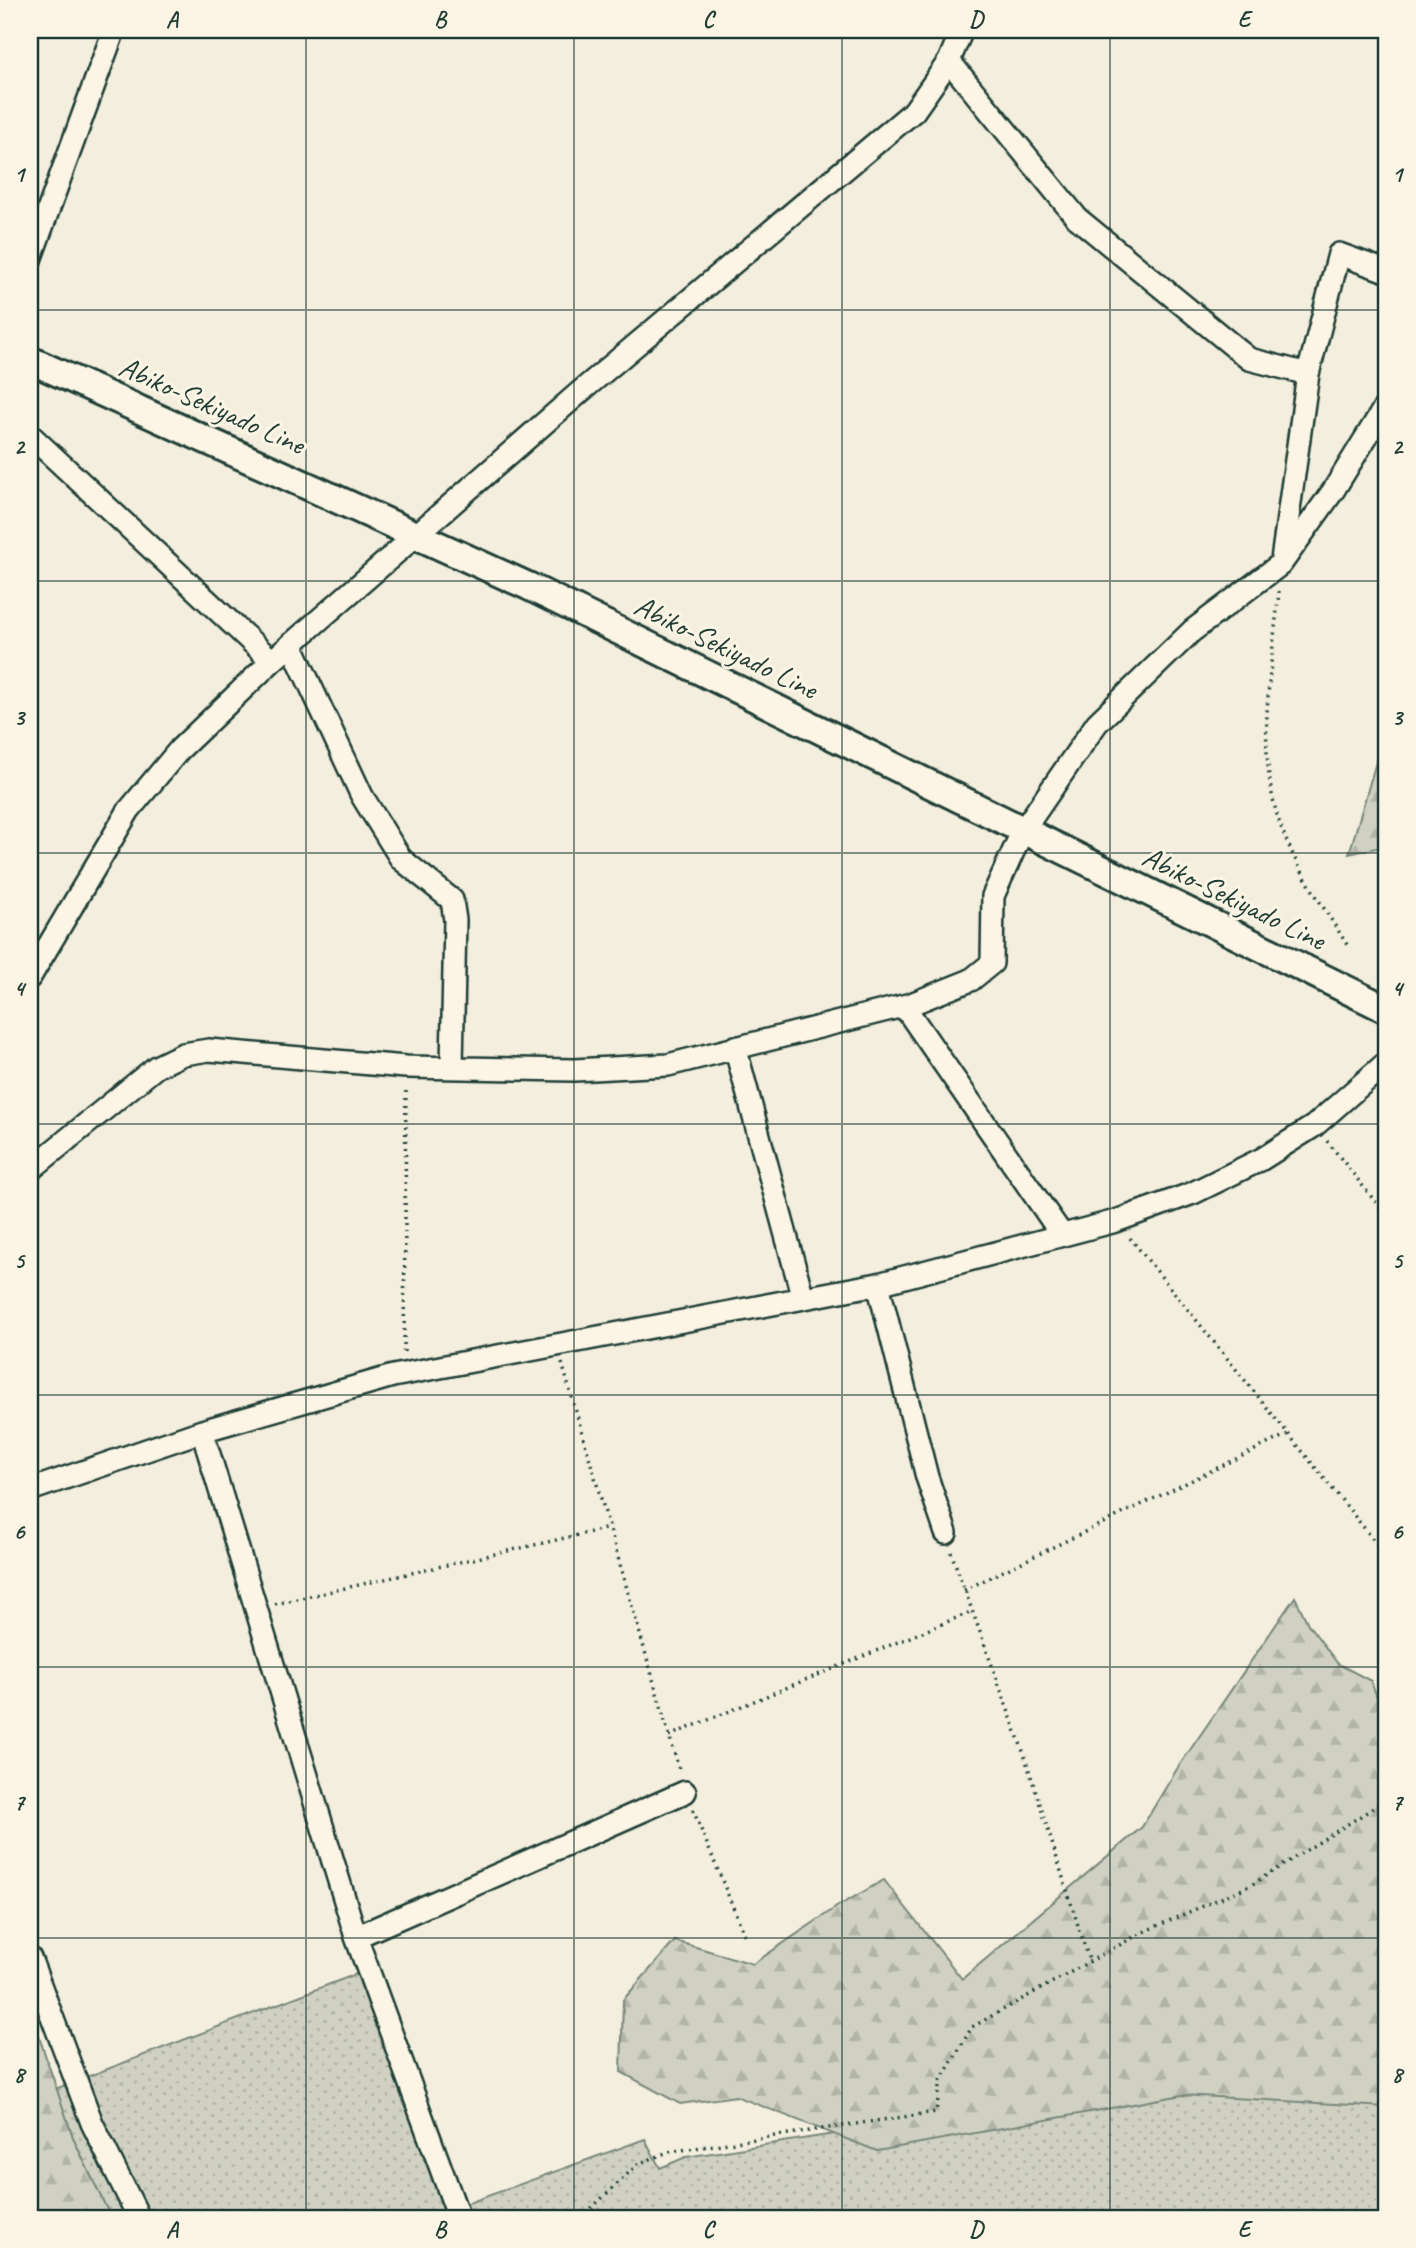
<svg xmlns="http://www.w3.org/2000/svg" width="1416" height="2248" font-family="Caveat,sans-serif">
  <defs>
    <pattern id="grass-dots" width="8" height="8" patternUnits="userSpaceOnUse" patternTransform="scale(1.75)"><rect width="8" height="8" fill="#d0d1c2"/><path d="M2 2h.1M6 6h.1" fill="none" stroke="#b2b4a7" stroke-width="1.8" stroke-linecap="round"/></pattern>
    <pattern id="forest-firs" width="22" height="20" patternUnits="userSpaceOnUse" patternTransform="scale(1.75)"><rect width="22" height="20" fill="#d0d1c2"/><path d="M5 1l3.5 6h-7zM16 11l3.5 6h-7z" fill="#b2b4a7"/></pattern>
  </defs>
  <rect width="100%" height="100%" fill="#f3eede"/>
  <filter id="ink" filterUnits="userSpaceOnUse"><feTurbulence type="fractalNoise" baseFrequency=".0143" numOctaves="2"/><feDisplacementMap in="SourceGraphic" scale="14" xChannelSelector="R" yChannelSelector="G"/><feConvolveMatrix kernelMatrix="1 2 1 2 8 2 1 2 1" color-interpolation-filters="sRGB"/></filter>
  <g filter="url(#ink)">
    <path fill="url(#grass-dots)" stroke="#78877b" stroke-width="2" d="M364 1971 449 2210 645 2139 660 2168 686 2157 937 2118 1386 2033V2218H30V2071L37 2096Z"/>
    <path fill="url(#forest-firs)" stroke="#78877b" stroke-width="2" d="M1386 728V846L1349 854Z
      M1295 1597 1308 1624 1338 1664 1371 1681 1386 1722V2107L1182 2095 877 2151 736 2096 680 2104 621 2072 623 2000 675 1941 753 1964 838 1906 884 1880 962 1979 1142 1827 1177 1769Z
      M30 2010 74 2140 111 2218H41L30 2194Z"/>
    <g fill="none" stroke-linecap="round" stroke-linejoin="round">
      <defs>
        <path id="minor" d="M949 61 1077 218 1249 359 1308 374 1282 560
          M30 260 114 30
          M1308 374 1339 254 1386 271
          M30 435 272 661
          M291 644 362 796 401 859 452 900 455 920 452 1066
          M30 977 129 810 180 749 272 661 580 392 914 111 949 61 962 30
          M904 1006 1062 1235
          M735 1047 803 1298
          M30 1170 156 1067 183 1054 209 1050 406 1067 574 1070 668 1065 911 1004 971 980 992 963 993 896 1022 832 1097 723 1192 631 1281 564 1333 491 1386 405
          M878 1284 927 1477 946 1533
          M202 1431 356 1937 459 2218
          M30 1490 202 1431 393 1376 878 1284 1116 1221 1193 1193 1262 1159 1314 1126 1386 1063
          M356 1937 685 1792
          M30 1958 92 2123 139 2218"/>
        <path id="major" d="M30 360 528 586 1386 1009"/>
      </defs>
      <use href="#minor" stroke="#1f3d34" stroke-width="26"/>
      <use href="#major" stroke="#1f3d34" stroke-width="32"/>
      <path stroke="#1f3d34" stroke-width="3.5" stroke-dasharray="2 5" stroke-linecap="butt" d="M1279 591C1272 665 1255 748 1279 821 1294 866 1324 907 1349 948
        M1327 1141 1386 1215
        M1130 1238 1386 1555
        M404 1352 406 1087
        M562 1363 680 1773
        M951 1552 1024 1754 1089 1960
        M964 1590 1288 1434
        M275 1604 609 1528
        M669 1736 971 1612
        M693 1810 745 1936
        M581 2218 638 2164 668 2152 936 2112 941 2080 972 2027 1141 1933 1251 1885 1386 1800"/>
      <use href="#minor" stroke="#fcf5e5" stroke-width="21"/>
      <use href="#major" stroke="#fcf5e5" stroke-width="26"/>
    </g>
  </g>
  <path fill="none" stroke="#1f3d34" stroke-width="2" stroke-opacity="0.55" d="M306 30V2218M574 30V2218M842 30V2218M1110 30V2218M30 310H1386M30 581H1386M30 853H1386M30 1124H1386M30 1395H1386M30 1667H1386M30 1938H1386"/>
  <g text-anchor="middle" stroke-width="6" stroke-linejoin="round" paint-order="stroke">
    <g font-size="30" fill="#1f3d34" stroke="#fcf5e5">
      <text transform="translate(212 405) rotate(24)" y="10">Abiko-Sekiyado Line</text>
      <text transform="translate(726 647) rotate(26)" y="10">Abiko-Sekiyado Line</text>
      <text transform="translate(1234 898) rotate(26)" y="10">Abiko-Sekiyado Line</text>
    </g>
  </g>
  <rect width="1416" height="2248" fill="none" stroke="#fcf5e5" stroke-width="77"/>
  <rect x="38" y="38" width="1340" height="2172" fill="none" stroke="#1f3d34" stroke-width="2.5"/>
  <g font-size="23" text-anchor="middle" font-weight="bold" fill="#1f3d34">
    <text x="172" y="27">A</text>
    <text x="440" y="27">B</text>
    <text x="708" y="27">C</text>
    <text x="976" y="27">D</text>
    <text x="1244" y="27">E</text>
    <text x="19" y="182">1</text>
    <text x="1397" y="182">1</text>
    <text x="19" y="454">2</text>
    <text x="1397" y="454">2</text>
    <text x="19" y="725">3</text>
    <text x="1397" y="725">3</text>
    <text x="19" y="996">4</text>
    <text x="1397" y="996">4</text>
    <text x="19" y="1268">5</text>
    <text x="1397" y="1268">5</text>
    <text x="19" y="1539">6</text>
    <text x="1397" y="1539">6</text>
    <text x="19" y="1810">7</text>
    <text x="1397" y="1810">7</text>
    <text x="19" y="2082">8</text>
    <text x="1397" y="2082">8</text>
    <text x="172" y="2237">A</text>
    <text x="440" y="2237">B</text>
    <text x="708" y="2237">C</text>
    <text x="976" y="2237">D</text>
    <text x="1244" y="2237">E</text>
  </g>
</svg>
